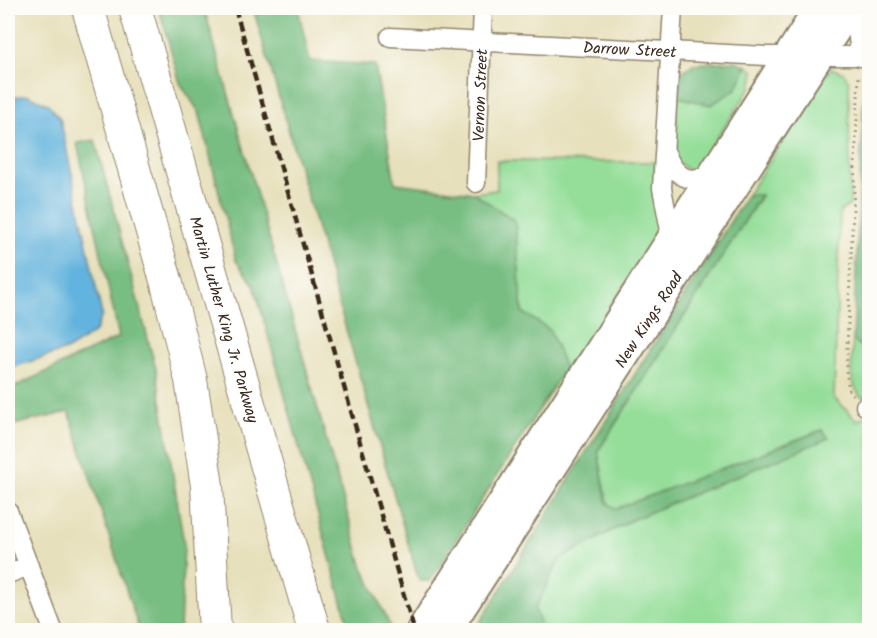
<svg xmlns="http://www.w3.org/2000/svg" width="877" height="638" font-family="Kalam,sans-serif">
  <rect width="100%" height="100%" fill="#fdfcf7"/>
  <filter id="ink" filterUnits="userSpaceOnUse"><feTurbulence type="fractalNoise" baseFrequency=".0167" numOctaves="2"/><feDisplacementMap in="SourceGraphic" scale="12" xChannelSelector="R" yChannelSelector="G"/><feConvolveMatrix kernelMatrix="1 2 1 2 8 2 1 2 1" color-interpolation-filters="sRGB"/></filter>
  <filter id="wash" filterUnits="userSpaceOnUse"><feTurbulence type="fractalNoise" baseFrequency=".008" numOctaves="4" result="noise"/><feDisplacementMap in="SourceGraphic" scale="24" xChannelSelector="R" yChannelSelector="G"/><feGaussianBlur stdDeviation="1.35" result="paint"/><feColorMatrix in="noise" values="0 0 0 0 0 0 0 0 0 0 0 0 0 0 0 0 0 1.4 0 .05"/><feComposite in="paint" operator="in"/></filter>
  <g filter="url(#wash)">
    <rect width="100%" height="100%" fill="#e7e0bc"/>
    <path fill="#95de9a" stroke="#68845c" stroke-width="1.5" d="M747 66 754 71 751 87 699 165 690 172 675 159 678 97 711 105 736 89Z
      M831 68 844 73 849 82 850 205 840 211 834 398 857 420 869 415V630H543L534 610 559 560 631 520 828 438 822 430 616 509 608 503 598 451 761 196 747 195Z
      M497 161 656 162 653 197 659 221 654 238 576 364 565 369 550 330 522 312 515 221 474 193 497 190Z
      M868 280 869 397H861C847 382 852 358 853 339L861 347Z"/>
    <path fill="#78bd82" stroke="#5a7450" stroke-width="1.5" d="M159 8H204L362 565 392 630H350L254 285 236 261 199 112 180 83Z
      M253 8H298L310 61 375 65 395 183 474 193 515 221 522 312 550 330 565 369 430 581H419Z
      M735 61 747 66 736 89 711 105 678 97 681 73 693 64Z
      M869 72 870 280 862 348 853 339 865 74Z
      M95 140 156 369 184 544 180 630H132L138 626 69 412 8 426V390L119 337 77 143Z
      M747 195H761L598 451 607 503 616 509 822 430 829 438 631 520 559 560 535 609 543 630H475Z"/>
    <path fill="#62b3dd" stroke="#4e6e7e" stroke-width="1.5" d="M28 95 48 104 60 118 102 315 95 332 69 349 8 369V98Z"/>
  </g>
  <g filter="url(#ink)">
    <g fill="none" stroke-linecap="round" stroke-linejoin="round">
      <defs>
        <g id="street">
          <path d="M855 8 860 57"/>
          <path id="s1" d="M390 37 767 56H870"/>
          <path d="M666 153C675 176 688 186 711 173"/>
          <path id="s2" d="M476 183 483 8"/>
          <path d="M671 236 662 188 673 8"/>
          <path d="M865 406 870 405"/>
          <path d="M8 511 53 630"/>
          <path d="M8 574 29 566"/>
        </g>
        <g id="primary">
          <path d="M421 630 819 8"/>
          <path id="s3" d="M447 630 850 8"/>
        </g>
        <g id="highway">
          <path d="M88 8 167 284 191 380 207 486 215 630"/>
          <path id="s4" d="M135 8 314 630"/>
        </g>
      </defs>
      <use href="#street" stroke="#91856d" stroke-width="21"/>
      <use href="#primary" stroke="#91856d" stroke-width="32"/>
      <use href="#highway" stroke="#91856d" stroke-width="34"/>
      <path stroke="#91856d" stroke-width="3" stroke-dasharray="1.5 4.5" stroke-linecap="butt" d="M853 395 849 390 846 370 859 74"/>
      <use href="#street" stroke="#fff" stroke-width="18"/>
      <use href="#primary" stroke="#fff" stroke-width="28"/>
      <use href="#highway" stroke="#fff" stroke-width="32"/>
      <path stroke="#3b2a1e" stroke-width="4.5" stroke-dasharray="9 4.5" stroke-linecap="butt" d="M235 8 414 630"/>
    </g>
  </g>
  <g text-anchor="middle" stroke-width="6" stroke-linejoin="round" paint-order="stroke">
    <g font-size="16" fill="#3b2a1e" stroke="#fdfcf7">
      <text dy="6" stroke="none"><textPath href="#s1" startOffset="240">Darrow Street</textPath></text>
      <text dy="6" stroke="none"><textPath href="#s2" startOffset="88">Vernon Street</textPath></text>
      <text dy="6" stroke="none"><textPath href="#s4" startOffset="324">Martin Luther King Jr. Parkway</textPath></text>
      <text dy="6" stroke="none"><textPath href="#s3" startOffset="370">New Kings Road</textPath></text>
    </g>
  </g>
  <rect width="877" height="638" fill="none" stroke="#fdfcf7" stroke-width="30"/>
</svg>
